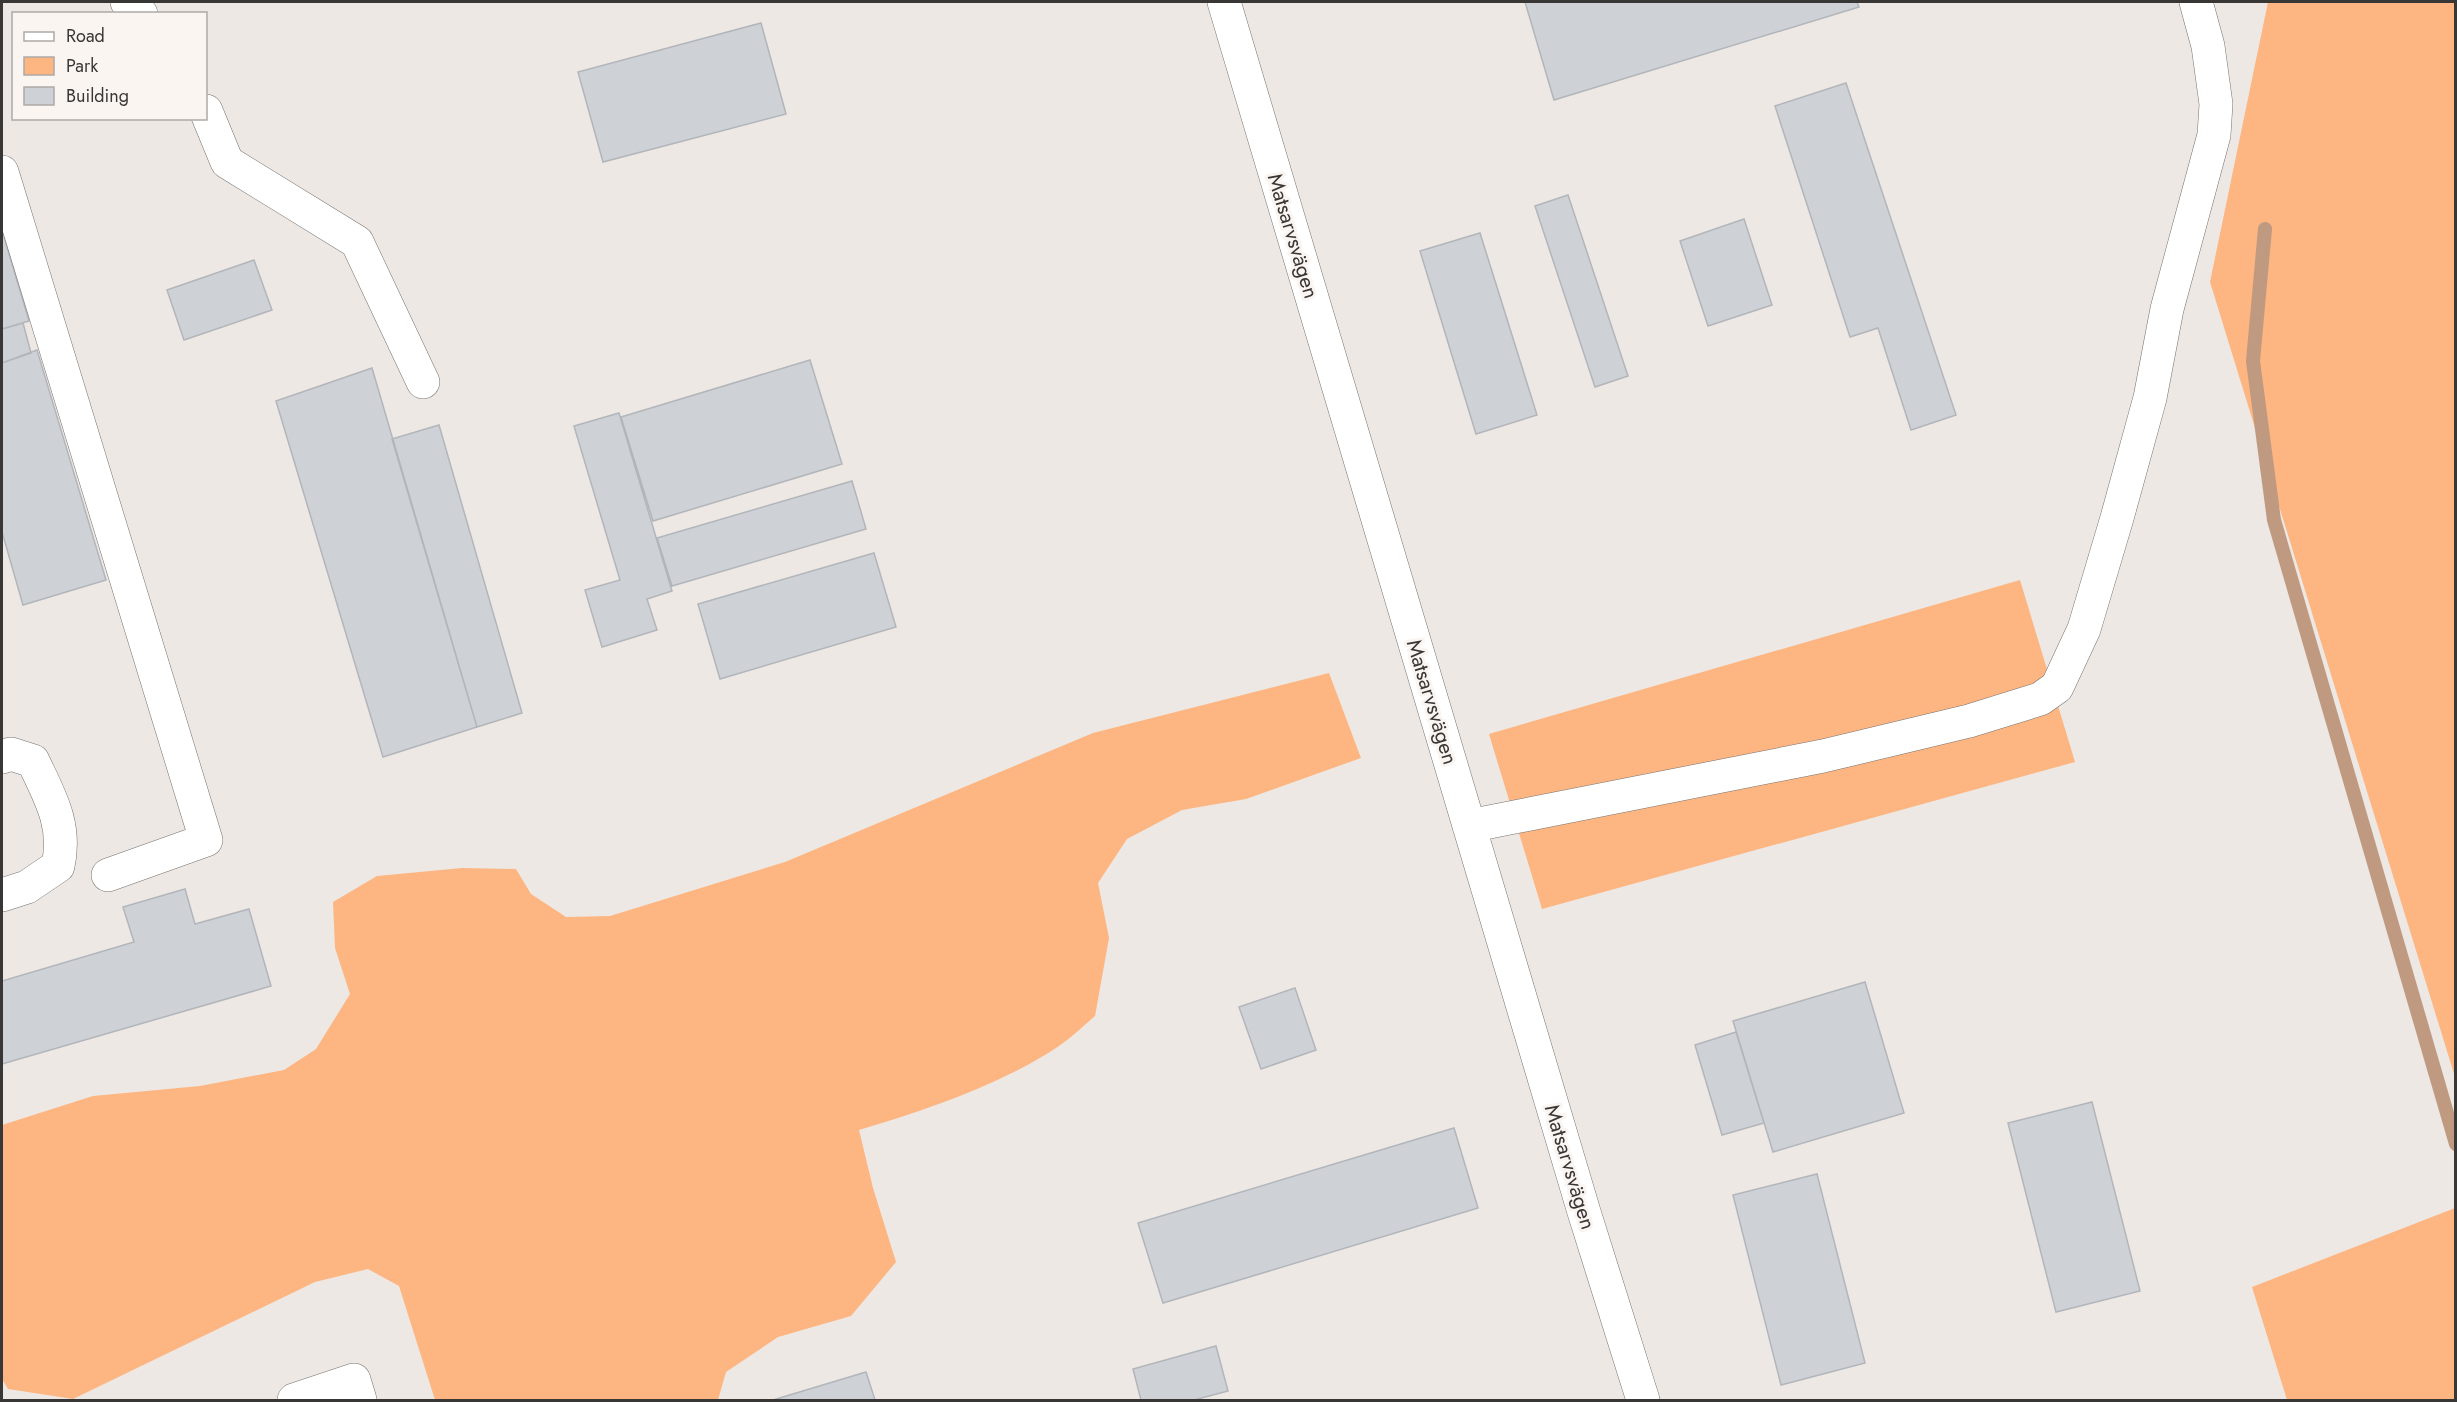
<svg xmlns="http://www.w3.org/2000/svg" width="2457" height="1402" font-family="Jost,sans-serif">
  <rect width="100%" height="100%" fill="#ede8e4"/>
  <path fill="#fdb581" d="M2268 2H2455V1077L2210 282Z
    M2020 580 2075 762 1542 909 1489 734Z
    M1329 673 1361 758 1246 799 1182 810 1127 839 1098 883 1109 938 1095 1016C1083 1026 1072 1037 1059 1046 1001 1085 926 1110 859 1130L873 1188 896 1262 851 1316 778 1337 726 1372 718 1400H435L399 1286 368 1269 315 1282 73 1399 8 1389 2 1379V1125L93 1096 200 1086 284 1070 316 1049 350 994 335 948 333 902 377 876 462 868 516 869 531 894 566 917 610 916 785 862 1093 733Z
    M2455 1208V1400H2287L2252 1287Z"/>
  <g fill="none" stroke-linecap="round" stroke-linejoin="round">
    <path stroke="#bf9a81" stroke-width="14" d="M2265 229 2253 361 2274 520 2456 1144"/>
  </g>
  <path fill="#ced2d7" stroke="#b2b5ba" stroke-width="1.5" d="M1525 2H1857L1859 7 1554 100Z
    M761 23 786 114 603 162 578 72Z
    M1846 83 1956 415 1911 430 1878 328 1850 337 1775 106Z
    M1568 195 1628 376 1595 387 1535 206Z
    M1744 219 1772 305 1708 326 1680 241Z
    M2 230 29 321 2 329Z
    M1480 233 1537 415 1476 434 1420 251Z
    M254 260 272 310 184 340 167 290Z
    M23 323 31 353 2 363V329Z
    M37 350 106 580 23 605 2 532V363Z
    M810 360 842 464 653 521 621 417Z
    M372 368 477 727 383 757 276 401Z
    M619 413 672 591 647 599 657 630 602 647 585 590 620 580 574 426Z
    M439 425 522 713 477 727 392 439Z
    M852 481 866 529 672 586 657 538Z
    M874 553 896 627 720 679 698 604Z
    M185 889 195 924 249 909 271 986 2 1064V981L134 942 123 907Z
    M1865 982 1904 1113 1773 1152 1733 1021Z
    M1295 988 1316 1050 1261 1069 1239 1007Z
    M1736 1032 1764 1123 1722 1135 1695 1045Z
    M2092 1102 2140 1291 2056 1312 2008 1123Z
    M1454 1128 1478 1208 1163 1303 1138 1223Z
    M1817 1174 1865 1363 1781 1385 1733 1195Z
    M1216 1346 1228 1391 1194 1400H1141L1133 1369Z
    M866 1372 875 1400H773Z"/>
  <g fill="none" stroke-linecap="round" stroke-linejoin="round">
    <defs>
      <path id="minor" d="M127 2 141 14
        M1224 2 1584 1212 1643 1400
        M206 111 227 162 357 242 423 382
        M2 172 206 840 108 875
        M2 757 11 754 33 761C50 797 67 825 58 866L27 887 2 895
        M1469 826 1823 756 1969 721 2040 699 2057 687 2084 629 2117 518 2150 398 2167 309 2214 135 2216 104 2208 46 2196 2
        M294 1400 354 1380 360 1400"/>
    </defs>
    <use href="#minor" stroke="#77726f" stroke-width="34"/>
    <use href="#minor" stroke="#fff" stroke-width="33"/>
  </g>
  <g text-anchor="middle" stroke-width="6" stroke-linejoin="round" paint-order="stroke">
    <g font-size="21" fill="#393735" stroke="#fbf5f2">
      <text transform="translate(1293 236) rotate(73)" y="7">Matsarvsvägen</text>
      <text transform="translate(1432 702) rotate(73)" y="7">Matsarvsvägen</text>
      <text transform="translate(1570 1167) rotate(73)" y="7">Matsarvsvägen</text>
    </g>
  </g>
  <rect width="2457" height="1402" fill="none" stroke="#393735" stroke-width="6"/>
  <rect x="12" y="12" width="195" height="108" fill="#fbf5f2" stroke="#ada9a6" stroke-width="1.5"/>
  <rect x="24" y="32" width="30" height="9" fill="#ffffff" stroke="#ada9a6" stroke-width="1.5"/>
  <text x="66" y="42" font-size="18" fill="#393735">Road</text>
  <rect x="24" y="57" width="30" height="18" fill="#fdb581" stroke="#ada9a6" stroke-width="1.5"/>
  <text x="66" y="72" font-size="18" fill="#393735">Park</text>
  <rect x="24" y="87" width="30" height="18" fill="#ced2d7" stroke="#ada9a6" stroke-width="1.5"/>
  <text x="66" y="102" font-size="18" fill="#393735">Building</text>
</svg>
